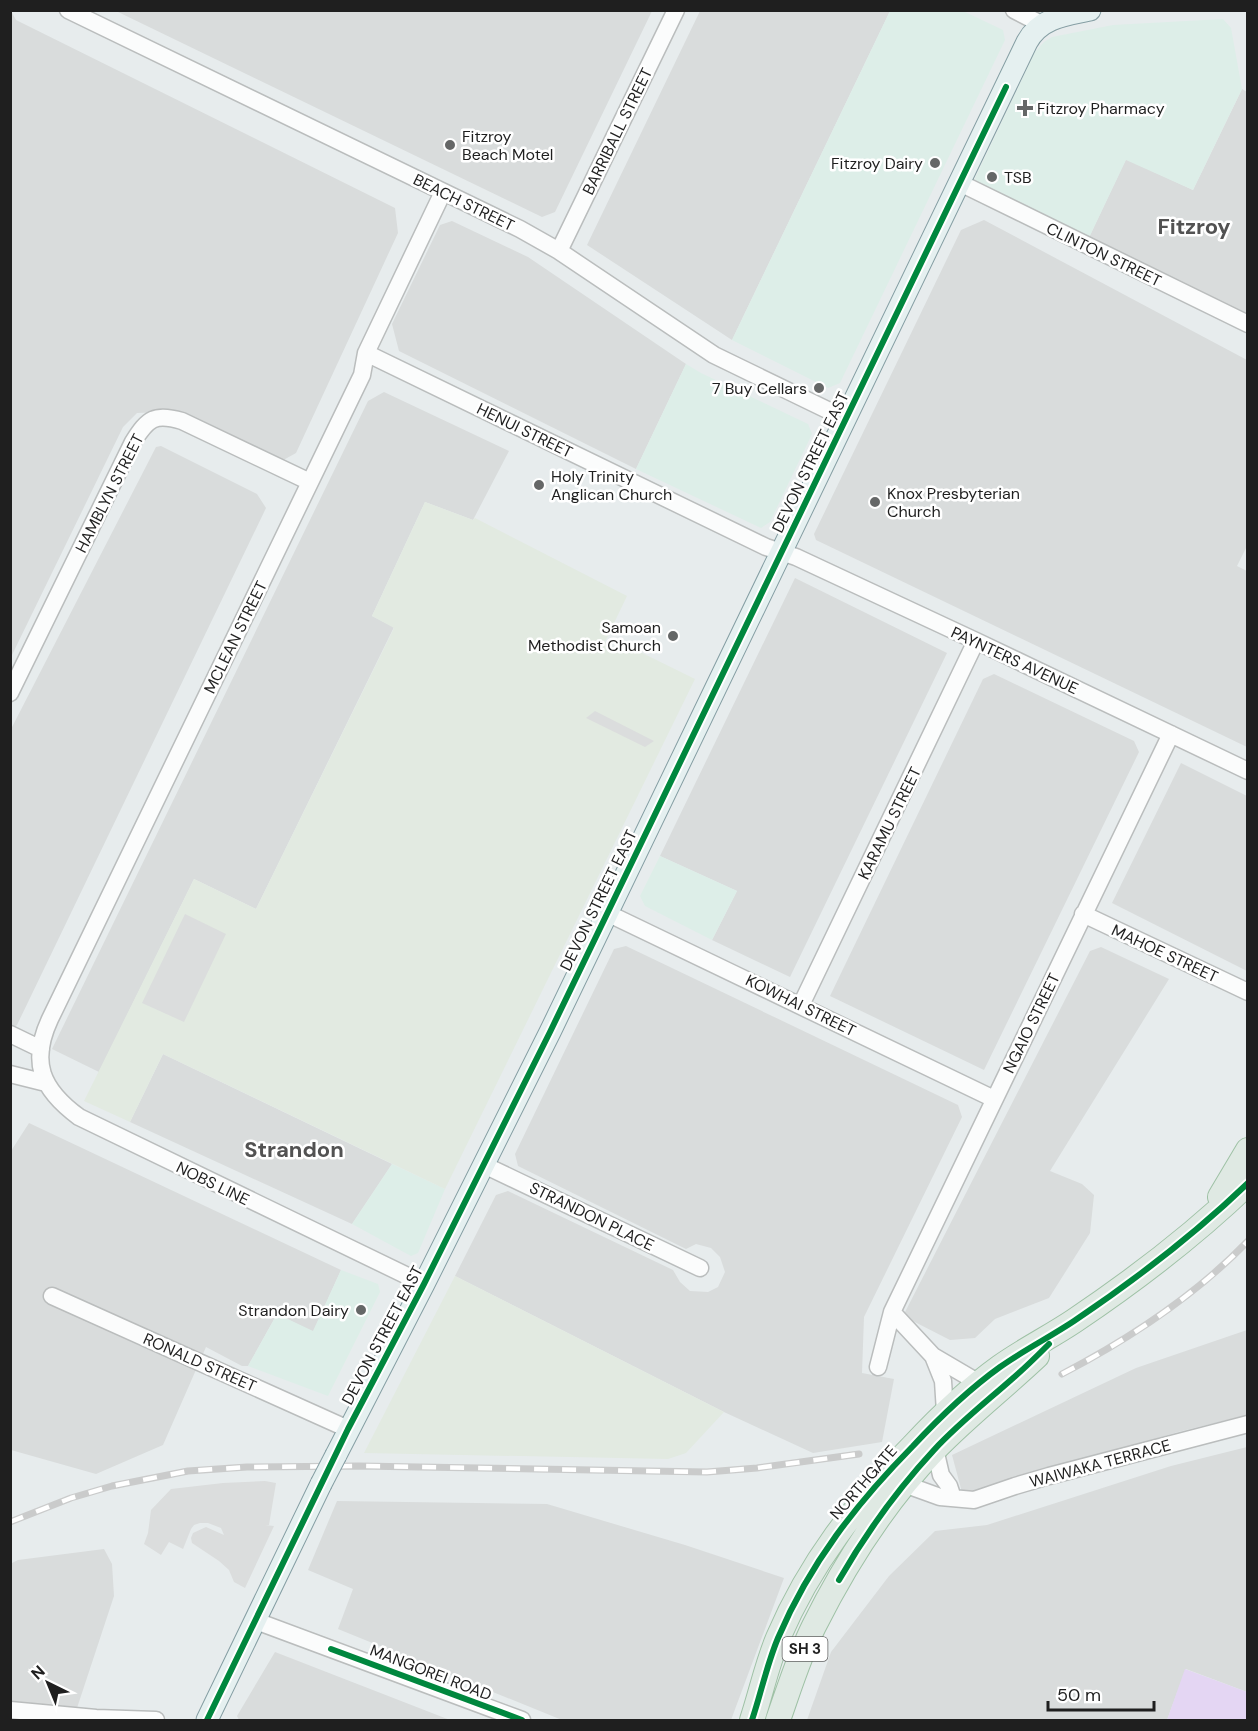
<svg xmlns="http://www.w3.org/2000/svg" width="1258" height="1731" font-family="'DM Sans',sans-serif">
  <rect width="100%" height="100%" fill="#e7eced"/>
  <path fill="#d9dcdc" d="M11 11 16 20 395 208 398 233 296 453 278 463 163 412 137 413 123 427 11 657Z
    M116 11H652L555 212 542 217Z
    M700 11H890L732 340 587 245Z
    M1242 89 1247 92V326L1085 246 1126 159 1193 190Z
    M984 220 1247 360V546L1237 566 1247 571V747L816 540 814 534 961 230Z
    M452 221 528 257 686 364 636 469 399 351 392 324 440 225Z
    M384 392 509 451 473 520 425 502 372 616 394 627 256 909 194 879 99 1072 52 1049 368 401Z
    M161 446 257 494 266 508 17 1025 11 1030 10 731 156 447Z
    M795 578 947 653 790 977 712 940 737 891 660 856Z
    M994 674 1134 741 1139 752 984 1070 830 996 983 679Z
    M1181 763 1247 796V971L1112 903Z
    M626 946 958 1105 962 1117 864 1317 862 1373 894 1379 882 1442 813 1453 724 1412 455 1276 496 1195 508 1191 673 1270 680 1282 690 1291 708 1292 718 1287 725 1272 720 1257 711 1248 696 1244 686 1249 518 1166 515 1154 614 949Z
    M1101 947 1169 979 1050 1171 1082 1184 1094 1195 1090 1233 1049 1298 995 1319 975 1338 950 1340 903 1316 1090 951Z
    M163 1054 392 1164 352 1224 130 1122Z
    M29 1123 341 1270 313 1332 277 1314 248 1366H242L206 1347 163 1445 96 1474 11 1450V1151Z
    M1247 1330V1415L1178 1432 963 1496 952 1455 1136 1368Z
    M1247 1447V1692L1186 1669 1167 1720H807L831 1652 889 1576 935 1531 987 1525 1171 1466Z
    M337 1501 547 1504 685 1545 784 1578 731 1720H562L338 1629 353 1589 308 1570Z
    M104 1549 112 1564 114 1596 77 1708 11 1703 10 1564 18 1560Z
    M275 1652 450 1720H239L237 1716Z"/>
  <path fill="#ddeee8" d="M890 11H963L1003 30 1005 40 840 383 828 388 732 340Z
    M1223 19 1231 28 1242 89 1193 190 1126 160 1085 246 968 193 1035 52 1044 42 1052 37 1113 25Z
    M686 364 701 373 808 424 812 434 770 522 761 528 636 469Z
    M660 856 737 891 712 940 645 906 640 896Z
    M392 1164 445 1189 418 1253 411 1256 352 1224Z
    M341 1270 378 1284 380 1292 328 1396 248 1366 277 1314 313 1331Z"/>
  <path fill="#e2eae1" d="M425 502 473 520 475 518 627 596 605 642 616 649 630 647 695 679 445 1189 163 1054 130 1122 84 1101 194 879 256 909 394 628 372 616Z
    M455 1276 724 1412 686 1453 668 1459 364 1453Z"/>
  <path fill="#e4d6f3" d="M1185 1669 1247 1692V1720H1167Z"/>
  <path fill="#dbdddd" d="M595 711 654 741 645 747 586 718Z
    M185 914 226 934 184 1022 142 1003Z
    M265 1481 276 1483 269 1525H265L274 1526 245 1588 234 1582 229 1570 219 1561 192 1543 191 1538 193 1533 206 1527 224 1535 221 1528 208 1523H200L194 1525 191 1529 183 1549 169 1542 161 1555 144 1544 148 1533 151 1510 171 1489 223 1483Z"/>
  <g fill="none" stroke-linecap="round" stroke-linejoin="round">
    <defs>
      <path id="minor" d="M68 10 520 229 559 251 714 355 846 419
        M1014 10 1041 24
        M960 183 1248 324
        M559 251 676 10
        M366 353 766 547 796 557 976 641 1248 771
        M10 693 133 442C148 418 155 413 182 421L310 482
        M607 913 994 1099
        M1083 914 1248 992
        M801 1005 976 641
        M10 1034 41 1049
        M10 1074 46 1083
        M484 1165 700 1268
        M424 1284 79 1117C41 1089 30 1062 50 1019L362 375 366 353 443 192
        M52 1296 348 1429
        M892 1312 933 1356 979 1383
        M933 1356 943 1381 945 1412
        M878 1367 892 1312 1171 734
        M935 1449 941 1475 949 1486 953 1498
        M904 1484 940 1497 974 1500 1015 1486 1049 1476 1248 1424
        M256 1621 522 1720
        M10 1710 96 1718 156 1720"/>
      <path id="major" d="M336 1455 424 1284 550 1032 1027 42C1040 18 1065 15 1090 10
        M207 1720 321 1484"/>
      <path id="highway" d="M1220 1197 1248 1150
        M752 1720C761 1693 767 1664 778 1638 810 1563 856 1504 913 1446 940 1417 968 1390 1000 1367 1024 1350 1050 1337 1074 1321 1135 1280 1195 1234 1248 1183
        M778 1720C789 1689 799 1656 814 1626 846 1562 885 1501 935 1449 967 1416 1003 1388 1037 1356"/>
    </defs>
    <use href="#minor" stroke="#babdbd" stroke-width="19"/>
    <use href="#major" stroke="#859ea3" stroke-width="23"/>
    <use href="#highway" stroke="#9ec1a5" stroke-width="26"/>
    <use href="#minor" stroke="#fbfcfc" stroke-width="16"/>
    <use href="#major" stroke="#e5f0f0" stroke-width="21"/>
    <use href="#highway" stroke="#dfe9e3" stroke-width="24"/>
    <defs>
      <path id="rail" d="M1062 1374C1129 1339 1195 1296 1248 1241
        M10 1522 71 1498 112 1486 188 1471 247 1467 359 1466 707 1472 757 1468 859 1454"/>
    </defs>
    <use href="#rail" stroke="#cacbcb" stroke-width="7"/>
    <use href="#rail" stroke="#fff" stroke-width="4.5" stroke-dasharray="14" stroke-linecap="butt"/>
    <defs>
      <path id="major-bridge" d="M321 1484 336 1455"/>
    </defs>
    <use href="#major-bridge" stroke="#859ea3" stroke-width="23" stroke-linecap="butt"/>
    <use href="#major-bridge" stroke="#e5f0f0" stroke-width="21"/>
    <defs>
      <path id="cycleway" d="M839 1580C866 1533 897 1490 934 1450 958 1424 986 1402 1012 1379 1025 1368 1037 1356 1049 1344
        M331 1649 522 1720
        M207 1720 348 1429 424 1284 550 1032 1006 87
        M752 1720C761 1693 767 1664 778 1638 810 1563 856 1504 913 1446 940 1417 968 1390 1000 1367 1024 1350 1050 1337 1074 1321 1135 1280 1195 1234 1248 1183"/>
    </defs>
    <use href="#cycleway" stroke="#fff" stroke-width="10"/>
    <use href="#cycleway" stroke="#00873e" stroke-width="6"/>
  </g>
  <g fill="#656767" stroke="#fff" stroke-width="2">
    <path d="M1022 99h6v6h6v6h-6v6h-6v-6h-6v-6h6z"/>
    <circle cx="450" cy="145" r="6"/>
    <circle cx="935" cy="163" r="6"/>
    <circle cx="992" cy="177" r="6"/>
    <circle cx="819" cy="388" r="6"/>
    <circle cx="539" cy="485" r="6"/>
    <circle cx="875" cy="502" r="6"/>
    <circle cx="673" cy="636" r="6"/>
    <circle cx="361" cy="1310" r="6"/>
  </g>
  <g text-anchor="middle" stroke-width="5" stroke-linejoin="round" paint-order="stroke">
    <rect fill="#fff" stroke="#626262" stroke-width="1.5" x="782.5" y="1637" width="45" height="24" rx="4.5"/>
    <g font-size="15" font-weight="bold" fill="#1f1f1f">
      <text x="805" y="1654">SH 3</text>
    </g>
    <g font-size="16" fill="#1f1f1f" stroke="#fff" text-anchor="start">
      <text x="1037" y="114">Fitzroy Pharmacy</text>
      <text x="462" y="142">Fitzroy<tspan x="462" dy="18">Beach Motel</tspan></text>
      <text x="923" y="169" text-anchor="end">Fitzroy Dairy</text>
      <text x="1004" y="183">TSB</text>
      <text x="807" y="394" text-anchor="end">7 Buy Cellars</text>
      <text x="551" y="482">Holy Trinity<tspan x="551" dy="18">Anglican Church</tspan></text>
      <text x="887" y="499">Knox Presbyterian<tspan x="887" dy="18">Church</tspan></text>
      <text x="661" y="633" text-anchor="end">Samoan<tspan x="661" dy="18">Methodist Church</tspan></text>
      <text x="349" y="1316" text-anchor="end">Strandon Dairy</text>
    </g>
    <g font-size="16" fill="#1f1f1f" stroke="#fff">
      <text transform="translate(617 131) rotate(-64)" y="6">BARRIBALL STREET</text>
      <text transform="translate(464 202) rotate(26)" y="6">BEACH STREET</text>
      <text transform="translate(1104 254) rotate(26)" y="6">CLINTON STREET</text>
      <text transform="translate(525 430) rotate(26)" y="6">HENUI STREET</text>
      <text transform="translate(810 462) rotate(-64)" y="6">DEVON STREET EAST</text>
      <text transform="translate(109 493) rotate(-63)" y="6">HAMBLYN STREET</text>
      <text transform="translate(235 637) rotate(-64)" y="6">MCLEAN STREET</text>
      <text transform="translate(1015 660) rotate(25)" y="6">PAYNTERS AVENUE</text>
      <text transform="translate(889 823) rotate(-64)" y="6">KARAMU STREET</text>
      <text transform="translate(598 900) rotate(-64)" y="6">DEVON STREET EAST</text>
      <text transform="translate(1165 953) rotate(25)" y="6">MAHOE STREET</text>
      <text transform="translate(801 1005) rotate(26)" y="6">KOWHAI STREET</text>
      <text transform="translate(1031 1023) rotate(-64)" y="6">NGAIO STREET</text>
      <text transform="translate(213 1183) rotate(26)" y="6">NOBS LINE</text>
      <text transform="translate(592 1216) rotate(26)" y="6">STRANDON PLACE</text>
      <text transform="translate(382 1335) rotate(-62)" y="6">DEVON STREET EAST</text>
      <text transform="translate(200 1362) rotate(24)" y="6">RONALD STREET</text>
      <text transform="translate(1100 1463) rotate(-15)" y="6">WAIWAKA TERRACE</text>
      <text transform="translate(863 1482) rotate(-49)" y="6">NORTHGATE</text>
      <text transform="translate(431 1672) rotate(21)" y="6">MANGOREI ROAD</text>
    </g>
    <g font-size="22" font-weight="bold" fill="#525252" stroke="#fff">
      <text x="1194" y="234">Fitzroy</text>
      <text x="294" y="1157">Strandon</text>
    </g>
  </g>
  <rect width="1258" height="1731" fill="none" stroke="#1f1f1f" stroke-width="24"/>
  <g transform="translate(48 1683) rotate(317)" stroke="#ffffff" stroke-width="4.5" paint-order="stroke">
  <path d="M0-4.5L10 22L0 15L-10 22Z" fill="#1f1f1f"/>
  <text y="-9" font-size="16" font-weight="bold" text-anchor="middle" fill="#1f1f1f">N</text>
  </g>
  <path d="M1048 1701v9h106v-9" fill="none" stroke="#1f1f1f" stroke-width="3"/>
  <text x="1057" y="1701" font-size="18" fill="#1f1f1f" stroke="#ffffff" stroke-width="4.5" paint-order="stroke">50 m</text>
</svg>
